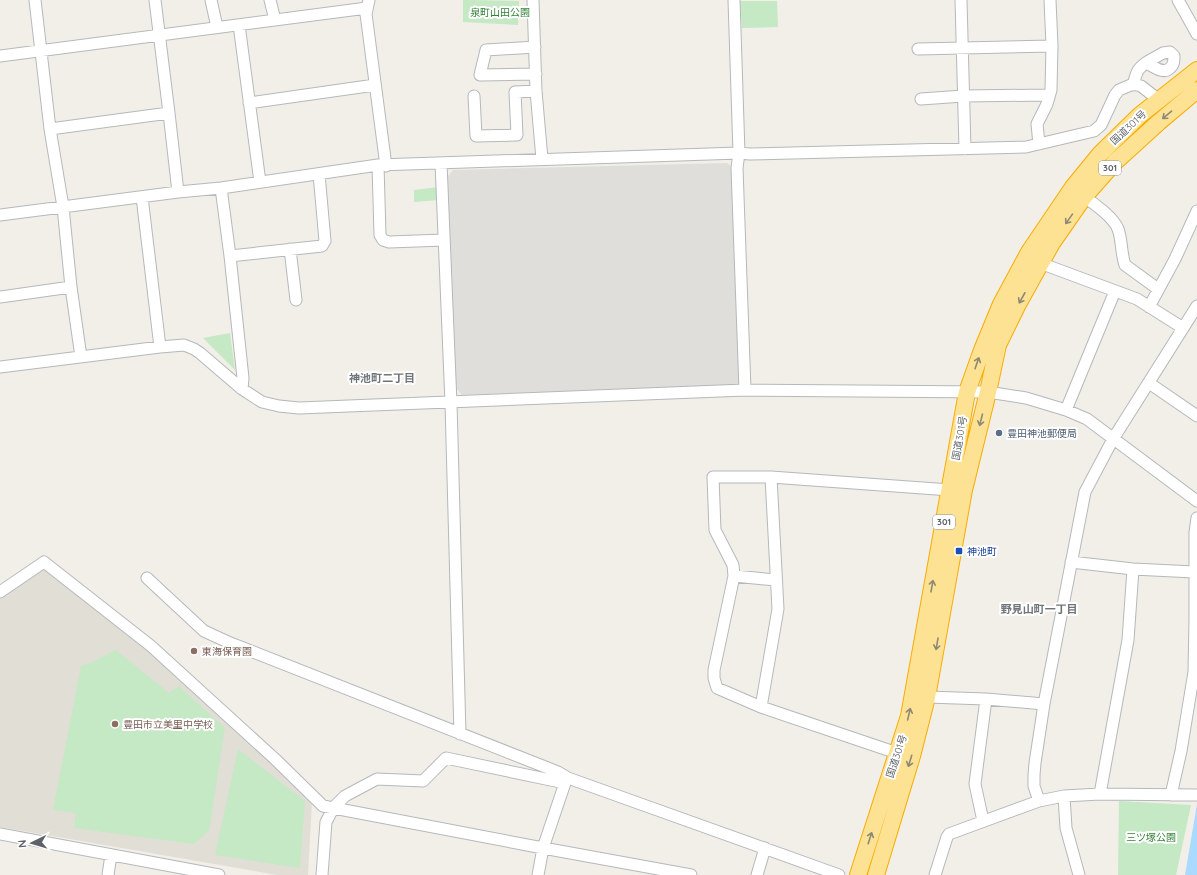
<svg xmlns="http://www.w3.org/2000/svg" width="1197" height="875" font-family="Quicksand,'Noto Sans JP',sans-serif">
  <rect width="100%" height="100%" fill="#f1efe8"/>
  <path fill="#e0deda" d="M727 163 731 166 741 382 737 385 462 395 456 388 447 177 453 170Z"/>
  <path fill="#e1ded6" d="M45 567 148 647 312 802 308 875H277L0 827V597Z"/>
  <path fill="#c5e8c5" d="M463 0 519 1 518 25 463 22Z
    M740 1H777L778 27 742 28Z
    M439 187V200L414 202V190Z
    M230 333 235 370 203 338Z
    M116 650 169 693 179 686 225 728 209 831 194 844 74 828 76 813 53 810 81 666 92 662Z
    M238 749 305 801 300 868 215 855Z
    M1119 801 1191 805 1176 875H1118Z"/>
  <path fill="#aadaff" d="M1197 804V875H1185Z"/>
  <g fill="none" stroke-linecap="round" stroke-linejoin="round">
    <defs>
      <path id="minor" d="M35 0 50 129 63 207 71 287 81 357
        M155 0 169 113 178 192
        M211 0 217 27
        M270 0 275 20
        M369 0 366 14 386 166
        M533 0 536 91 542 159
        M734 0 739 153 737 168 745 390
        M961 0 965 149
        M1178 0 1197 34
        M239 25 260 182
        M535 47 486 50 480 75 536 74
        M918 49 1052 46
        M0 56 367 8
        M1133 85C1137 72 1136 70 1147 62L1163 53 1170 52 1174 56C1174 61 1174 65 1170 68 1163 75 1153 66 1146 63
        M474 96 476 136 517 135 515 92 536 91
        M921 99 963 96 1049 95
        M249 103 375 85
        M50 129 169 113
        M1039 144 1037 124 1047 104 1051 90 1052 46 1050 0
        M441 163 451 403 460 734
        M378 165 380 235 383 240 389 242 444 240
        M221 188 230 256 243 378 242 389
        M142 197 160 347
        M1084 197C1094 203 1114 218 1118 229 1122 239 1121 254 1125 265L1158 289
        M0 215 178 192 221 188 378 165 739 153 750 154 1026 147 1094 131 1101 125 1115 95 1119 90 1133 84 1141 86 1159 100
        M290 249 296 300
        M230 256 322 246 325 241 319 174
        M1040 263 1137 299 1183 328
        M0 297 71 287
        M1149 307 1175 259 1197 211
        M0 367 160 347 184 345 194 349 200 353 242 389 262 402 279 406 299 408 745 390 988 392 1026 398 1066 410 1087 419 1197 501
        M1149 383 1197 416
        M1066 410 1115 291
        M771 477 778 609 761 707 897 753
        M1071 562 1133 569 1194 572
        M734 576 776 580
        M147 578 204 631 228 642 558 772 568 778 839 875
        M0 592 44 562 151 646 275 759 323 806 543 848 691 875
        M927 697 986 699 1044 704
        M761 707 717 688 714 678V670L734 576 733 565 715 530 713 477H771L950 490
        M1100 794 1128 640 1133 569
        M1171 795 1181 751 1194 672 1195 619V532L1197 518
        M1064 796 1066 828 1079 875
        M1039 801 1034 786V775L1035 763 1044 704 1085 492 1113 439 1197 306
        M983 821 975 784 986 699
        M0 834 219 875
        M108 875 111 855
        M322 875 326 822 334 807 345 796 377 779 423 781 446 758 565 783
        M538 875 543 848 565 783 568 778
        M757 875 765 848
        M935 875 947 837 949 834 1039 801 1064 796 1100 794 1197 795"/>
      <path id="highway" d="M858 875 909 716 967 392 982 350 1001 304 1029 252 1073 187 1100 154 1140 115 1197 70
        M876 875 912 756 927 697 964 490 988 392 998 345 1018 304 1052 243 1084 197 1115 162 1159 122 1197 90"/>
    </defs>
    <use href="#minor" stroke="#b5b8bc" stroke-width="13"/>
    <use href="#highway" stroke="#f9ab00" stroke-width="18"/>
    <use href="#minor" stroke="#fff" stroke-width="11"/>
    <use href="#highway" stroke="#fde293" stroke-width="16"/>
  </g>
  <defs><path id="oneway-shaft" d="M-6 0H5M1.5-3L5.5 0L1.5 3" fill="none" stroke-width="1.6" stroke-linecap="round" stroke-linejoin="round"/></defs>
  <g stroke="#8e8975">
    <use href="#oneway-shaft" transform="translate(1167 115) rotate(140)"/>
    <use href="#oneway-shaft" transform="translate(1069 219) rotate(125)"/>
    <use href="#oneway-shaft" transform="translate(1022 298) rotate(119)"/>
    <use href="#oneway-shaft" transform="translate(977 363) rotate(-71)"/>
    <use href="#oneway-shaft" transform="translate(981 420) rotate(104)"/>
    <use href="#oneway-shaft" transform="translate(932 586) rotate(-80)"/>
    <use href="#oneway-shaft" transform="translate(937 644) rotate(100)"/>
    <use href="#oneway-shaft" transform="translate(909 714) rotate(-77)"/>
    <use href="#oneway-shaft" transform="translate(910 761) rotate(107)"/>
    <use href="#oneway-shaft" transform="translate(870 838) rotate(-72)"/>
  </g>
  <circle fill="#5c6f8a" stroke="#fff" stroke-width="1.5" cx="999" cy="433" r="4"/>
  <rect fill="#1a4fb4" stroke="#fff" stroke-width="1.5" x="955" y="547" width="8" height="8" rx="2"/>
  <g fill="#8d6e63" stroke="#fff" stroke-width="1.5">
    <circle cx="194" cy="651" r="4"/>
    <circle cx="115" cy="724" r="4"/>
  </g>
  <g text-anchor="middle" stroke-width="4" stroke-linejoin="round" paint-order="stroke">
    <g fill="#fff" stroke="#8f9295" stroke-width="1">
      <rect x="1099" y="161" width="22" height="14" rx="3"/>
      <rect x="933" y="515" width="22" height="14" rx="3"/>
    </g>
    <g font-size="9" font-weight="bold" fill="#5f6368">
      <text x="1110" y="171">301</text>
      <text x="944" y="525">301</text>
    </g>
    <g font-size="10" fill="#348238" stroke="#fff">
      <text x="500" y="16">泉町山田公園</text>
      <text x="1151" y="841">三ツ塚公園</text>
    </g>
    <g font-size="10" fill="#5f6368" stroke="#fff">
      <text transform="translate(1128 127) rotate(-43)" y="4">国道301号</text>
      <text transform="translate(959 438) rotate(-80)" y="4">国道301号</text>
      <text transform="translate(896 756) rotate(-72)" y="4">国道301号</text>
    </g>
    <g font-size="10" fill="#4e5e75" stroke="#fff" text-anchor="start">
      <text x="1007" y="437">豊田神池郵便局</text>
    </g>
    <g font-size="10" fill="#164399" stroke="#fff" text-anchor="start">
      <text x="967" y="555">神池町</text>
    </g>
    <g font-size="10" fill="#785e54" stroke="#fff" text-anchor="start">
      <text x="202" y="655">東海保育園</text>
      <text x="123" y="728">豊田市立美里中学校</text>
    </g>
    <g font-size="11" font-weight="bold" fill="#70757a" stroke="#fff">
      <text x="382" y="382">神池町二丁目</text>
      <text x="1039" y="613">野見山町一丁目</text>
    </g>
  </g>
  <g transform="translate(32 843) rotate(265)" stroke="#ffffff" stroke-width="3" paint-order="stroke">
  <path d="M0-3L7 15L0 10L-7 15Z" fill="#5f6368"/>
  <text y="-6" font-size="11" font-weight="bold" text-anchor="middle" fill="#5f6368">N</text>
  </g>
</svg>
